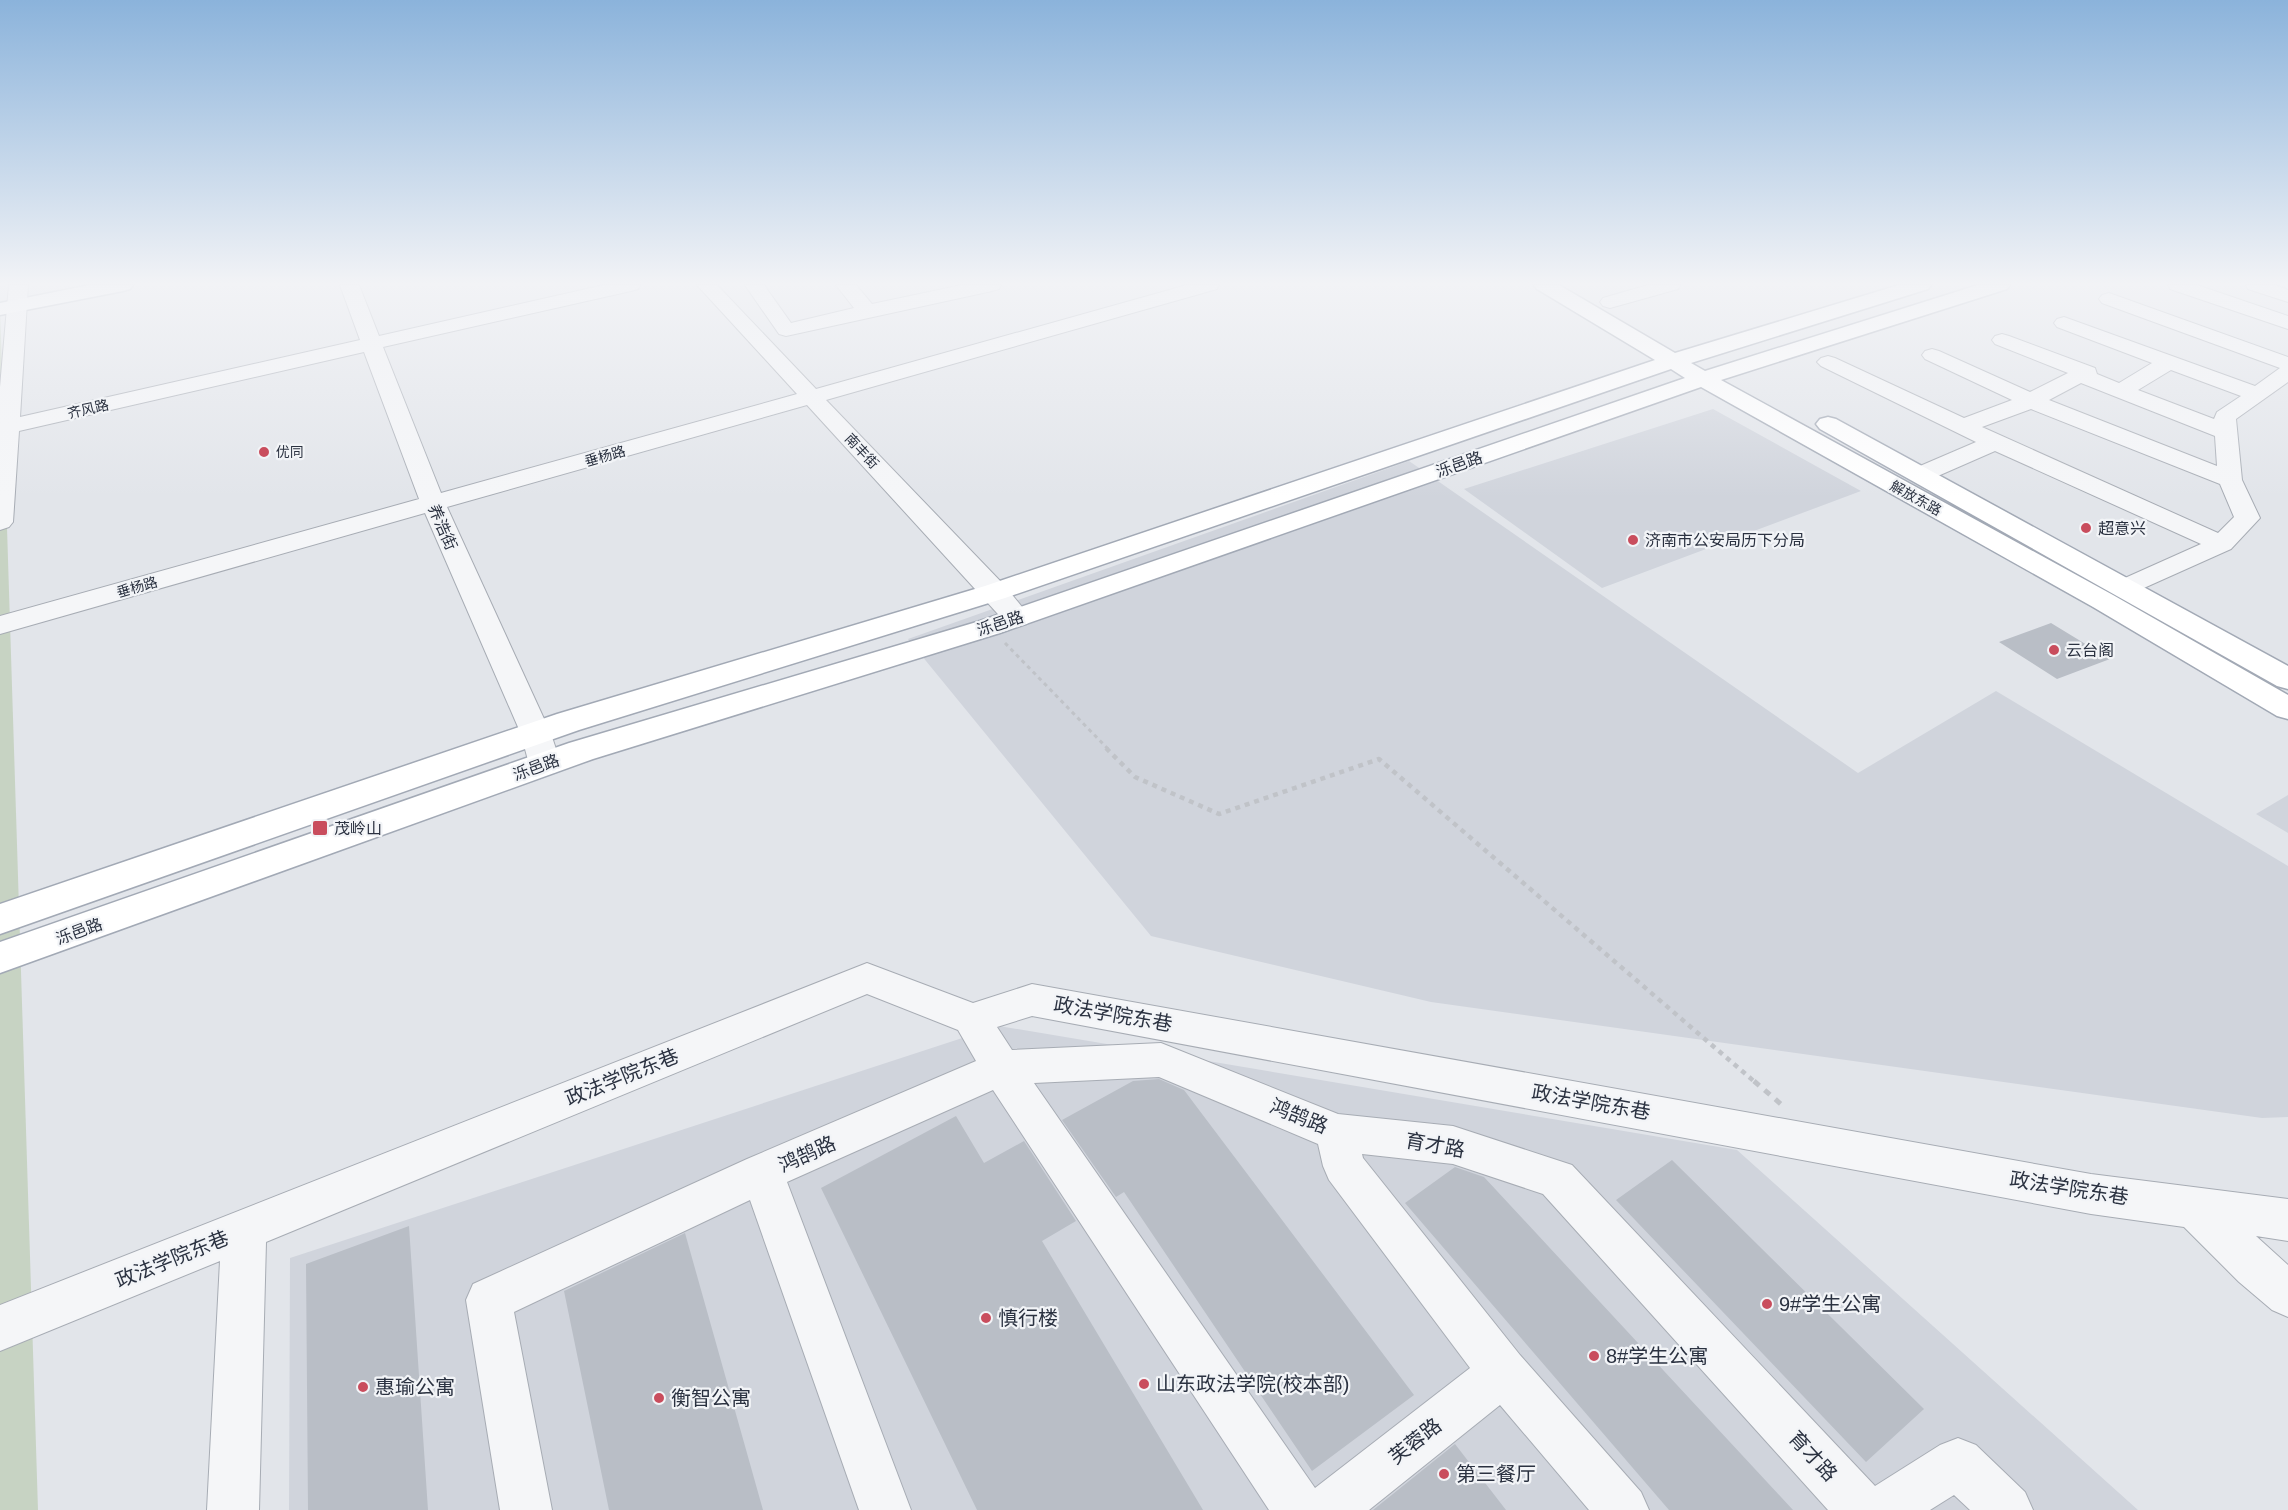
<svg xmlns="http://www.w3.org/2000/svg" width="2288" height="1510" font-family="Helvetica,'Noto Sans SC',sans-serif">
  <rect width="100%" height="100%" fill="#e2e5ea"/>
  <path fill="#d0d4dc" d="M1713 409 1861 491 1602 588 1464 489Z
    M1409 461 1858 773 1996 691 2288 866V1117L2262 1118 1431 1002 1151 936 908 639Z
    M2288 795V833L2256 814Z
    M999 1026 1737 1150 2138 1510H289L290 1258Z"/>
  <path fill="#c7d3c3" d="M0 306 38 1510H0Z"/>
  <path fill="#b9bec6" d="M2051 623 2110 659 2057 679 1999 642Z
    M1159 1079 1184 1090 1414 1395 1312 1471 1124 1192 1116 1197 1062 1120 1133 1081Z
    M956 1116 984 1163 1024 1141 1076 1221 1042 1241 1203 1510H977L821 1188Z
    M1672 1160 1924 1409 1866 1462 1616 1200Z
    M1455 1167 1484 1177 1793 1510H1669L1405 1203Z
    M409 1226 428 1510H308L306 1264Z
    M685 1233 763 1510H609L564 1291Z
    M1455 1444 1506 1510H1373Z"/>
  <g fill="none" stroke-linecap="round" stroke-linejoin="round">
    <defs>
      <path id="minor" d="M9 285H28L20 417 360 340 340 285H359L379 336 604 285H640L638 289 631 291 383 347 441 493 797 394 697 285H717L816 389 1187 285H1219L1217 289 826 400 1005 586 1031 618 1027 624 1017 626 1007 624 807 405 447 507 551 734 561 764 556 772 545 775 534 772 529 764 521 734 425 513 0 634V616L419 499 364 352 19 431 13 522 9 527 0 530V387Z
        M745 285H764L791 323 854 308 836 285H856L872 304 962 285H1001L999 289 992 291 786 336 779 334Z
        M1648 285H1680L1678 289 1610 308 1603 306 1600 302 1603 298Z
        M2168 285H2197L2288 316V329L2170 289Z
        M2246 285H2275L2288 290V302L2248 289Z
        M2109 293 2288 357V382L2236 419 2242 480 2260 518 2231 549 2126 596 2116 594 2112 588 2116 582 2201 544 1995 451 1931 479 1922 481 1913 479 1910 474 1913 469 1976 442 1821 366 1817 362 1821 358 1828 356 1835 358 1964 418 2012 400 1925 359 1922 355 1925 351 1932 349 1939 351 2030 392 2068 373 1995 344 1992 340 1995 336 2002 334 2009 336 2095 368 2097 374 2119 383 2152 363 2057 327 2054 323 2057 319 2064 317 2255 386 2280 368 2102 303 2099 299 2102 295ZM2171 370 2241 396 2217 412 2214 419 2138 390ZM2081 383 2215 436 2217 466 2049 400ZM2031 409 2220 484 2234 517 2218 533 1982 427Z
        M867 963 973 1003 1032 984 2091 1174 2288 1199V1241L2256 1236 2288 1265V1317L2272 1310 2239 1282 2184 1227 2091 1214 1032 1016 997 1027 1012 1050 1161 1043 1338 1114 1453 1126 1572 1165 1875 1486 1940 1445 1958 1438 1976 1445 2025 1492 2033 1510H1970L1954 1495 1930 1510H1828L1543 1194 1453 1164 1362 1154 1363 1158 1520 1355 1641 1492 1649 1510H1589L1500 1405 1369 1510H1269L993 1090 787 1182 911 1510H859L750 1200 514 1312 552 1510H500L466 1300 473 1284 747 1159 976 1061 958 1030 867 994 266 1242 259 1510H207L220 1261 0 1351V1305ZM1159 1077 1318 1144 1323 1166 1329 1180 1470 1368 1315 1488 1034 1083Z"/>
      <path id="major" d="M90 285H133L130 289 123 291 0 315V303Z
        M1534 285H1559L1675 353 1899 285H1931L1928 289 1691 363 1705 371 1978 285H2010L2007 289 1721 380 2113 595 2288 695V719L2277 716 2093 607 1701 387 1000 633 593 759 0 973V942L569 743 980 621 1685 378 1671 369 1005 598 579 730 0 934V904L557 714 985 586 1655 360 1537 289Z
        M1828 417 1836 419 2288 666V689L2277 686 1820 429 1816 424 1820 419Z"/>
    </defs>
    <use href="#minor" stroke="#a7acb4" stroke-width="2"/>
    <use href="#major" stroke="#a2a9b5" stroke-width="3"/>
    <path stroke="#c0c3c8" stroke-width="3" stroke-dasharray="4 4" stroke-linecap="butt" d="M1005 643 1108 749"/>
    <path stroke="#c0c3c8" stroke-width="4.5" stroke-dasharray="5 5" stroke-linecap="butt" d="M1106 748 1135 777 1219 814 1379 759 1756 1083"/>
    <path stroke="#c0c3c8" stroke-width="5" stroke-dasharray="7 7" stroke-linecap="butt" d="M1754 1081 1782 1105"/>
    <use href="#minor" fill="#f5f6f8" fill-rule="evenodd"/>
    <use href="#major" fill="#fff" fill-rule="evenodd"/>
  </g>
  <linearGradient id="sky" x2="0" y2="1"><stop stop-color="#8bb3db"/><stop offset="0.57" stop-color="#f2f3f6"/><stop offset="1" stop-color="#f2f3f6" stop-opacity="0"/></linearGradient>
  <rect width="2288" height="497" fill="url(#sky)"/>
  <g fill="#c94d5d" stroke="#f2f4f7" stroke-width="2">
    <circle cx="264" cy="452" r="6"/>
    <circle cx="2086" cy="528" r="6"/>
    <circle cx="1633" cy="540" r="6"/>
    <circle cx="2054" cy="650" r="6"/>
    <rect x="312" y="820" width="16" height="16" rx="3"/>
    <circle cx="1767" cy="1304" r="6"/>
    <circle cx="986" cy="1318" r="6"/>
    <circle cx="1594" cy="1356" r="6"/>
    <circle cx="1144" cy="1384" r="6"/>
    <circle cx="363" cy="1387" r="6"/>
    <circle cx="659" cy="1398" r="6"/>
    <circle cx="1444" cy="1474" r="6"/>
  </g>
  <g text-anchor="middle" stroke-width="4.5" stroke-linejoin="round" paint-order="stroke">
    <g font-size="14" fill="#2b3241" stroke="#f2f4f7">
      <text transform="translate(88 409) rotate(-13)" y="5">齐风路</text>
      <text transform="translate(862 451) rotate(47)" y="5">南丰街</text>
      <text transform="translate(605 456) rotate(-16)" y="5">垂杨路</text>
      <text transform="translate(1916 498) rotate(29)" y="5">解放东路</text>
      <text transform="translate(137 587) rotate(-16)" y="5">垂杨路</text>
    </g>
    <g font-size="14" fill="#2b3241" stroke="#f2f4f7" text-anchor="start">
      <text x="276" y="457">优同</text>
    </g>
    <g font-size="16" fill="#2b3241" stroke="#f2f4f7">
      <text transform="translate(1459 464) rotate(-19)" y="6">泺邑路</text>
      <text transform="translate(443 527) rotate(66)" y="6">养浩街</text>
      <text transform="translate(1000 623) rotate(-18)" y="6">泺邑路</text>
      <text transform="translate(536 767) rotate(-20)" y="6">泺邑路</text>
      <text transform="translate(79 931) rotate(-20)" y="6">泺邑路</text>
    </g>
    <g font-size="16" fill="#2b3241" stroke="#f2f4f7" text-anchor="start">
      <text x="2098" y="534">超意兴</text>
      <text x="1645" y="546">济南市公安局历下分局</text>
      <text x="2066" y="656">云台阁</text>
      <text x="334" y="834">茂岭山</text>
    </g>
    <g font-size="20" fill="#2b3241" stroke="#f2f4f7">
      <text transform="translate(1113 1014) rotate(10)" y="7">政法学院东巷</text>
      <text transform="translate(622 1077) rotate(-22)" y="7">政法学院东巷</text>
      <text transform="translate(1591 1102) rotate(10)" y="7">政法学院东巷</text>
      <text transform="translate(1299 1116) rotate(22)" y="7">鸿鹄路</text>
      <text transform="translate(1435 1145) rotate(10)" y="7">育才路</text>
      <text transform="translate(807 1154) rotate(-24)" y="7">鸿鹄路</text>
      <text transform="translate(2069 1188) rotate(9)" y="7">政法学院东巷</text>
      <text transform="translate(172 1259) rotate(-22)" y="7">政法学院东巷</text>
      <text transform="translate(1415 1441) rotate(-38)" y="7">芙蓉路</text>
      <text transform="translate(1813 1456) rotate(47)" y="7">育才路</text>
    </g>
    <g font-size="20" fill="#2b3241" stroke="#f2f4f7" text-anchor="start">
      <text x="1779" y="1311">9#学生公寓</text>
      <text x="998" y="1325">慎行楼</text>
      <text x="1606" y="1363">8#学生公寓</text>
      <text x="1156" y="1391">山东政法学院(校本部)</text>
      <text x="375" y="1394">惠瑜公寓</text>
      <text x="671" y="1405">衡智公寓</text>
      <text x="1456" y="1481">第三餐厅</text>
    </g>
  </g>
</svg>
